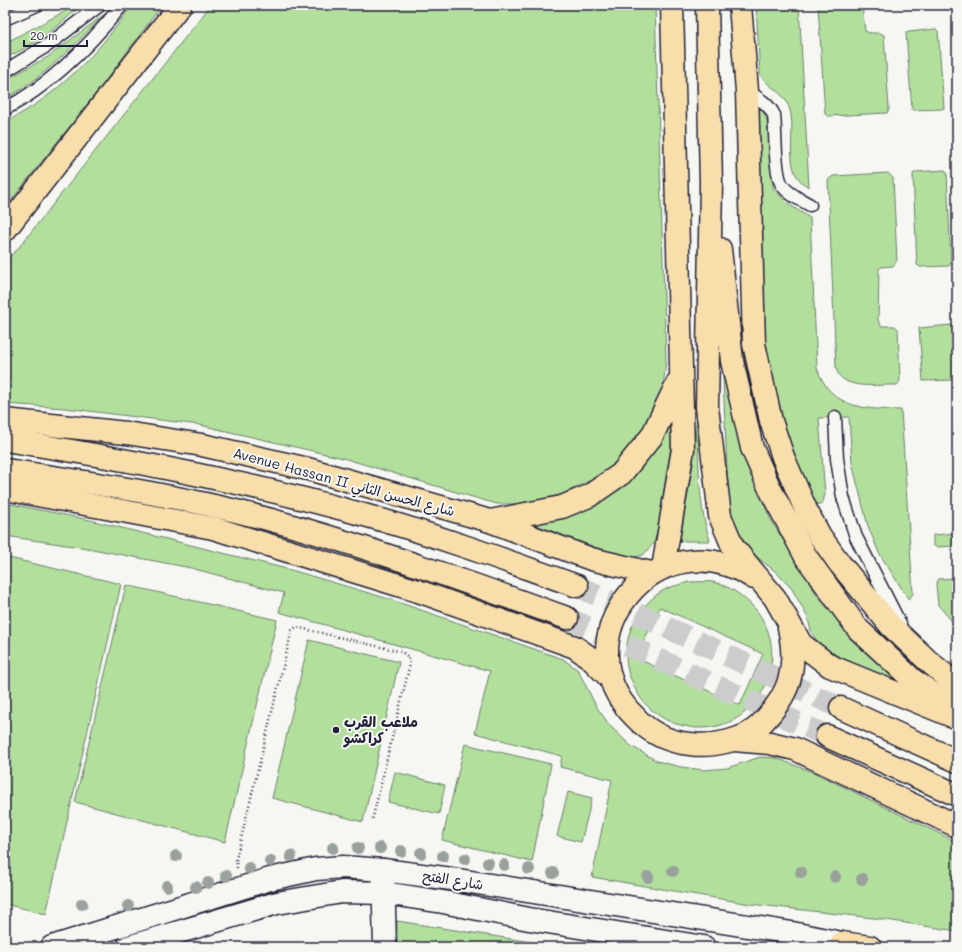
<svg xmlns="http://www.w3.org/2000/svg" width="962" height="952" font-family="Mali,'Playpen Sans Arabic',sans-serif">
  <rect width="100%" height="100%" fill="#f6f6f2"/>
  <filter id="ink" filterUnits="userSpaceOnUse"><feTurbulence type="fractalNoise" baseFrequency=".025" numOctaves="2"/><feDisplacementMap in="SourceGraphic" scale="8" xChannelSelector="R" yChannelSelector="G"/><feConvolveMatrix kernelMatrix="1 2 1 2 8 2 1 2 1" color-interpolation-filters="sRGB"/></filter>
  <g filter="url(#ink)">
    <path fill="#b3df9d" stroke="#6a806c" fill-rule="evenodd" d="M77 5H79V7C57 28 33 46 5 58V43Z
      M132 5H162L101 87 5 208V122C57 97 100 51 132 5Z
      M211 5H655L666 361 662 396 646 426 610 468 585 483 562 494 539 501 517 504H497L479 499 343 458 200 425 65 408 5 404V260L16 251Z
      M756 5H799L809 187C780 173 798 132 789 107 784 92 768 87 760 75Z
      M818 5H862L865 31C871 35 879 31 884 35L889 109 887 113 828 116 825 114Z
      M106 13C75 44 44 78 5 99V80L48 57Z
      M936 29 938 31 944 108 942 109 914 110 912 109 906 33 909 32Z
      M756 106 763 111 767 120 773 188 787 203 810 218 817 368C831 409 864 409 901 410L913 593 909 600 879 553 868 526 852 463 849 417 819 418 825 494 823 502 820 504H813L786 436 767 368 762 317Z
      M945 170 947 173 951 264 949 266 920 267 917 265 913 174 916 172Z
      M888 173 893 178 897 260 893 266 881 267 879 269 878 320 881 326H895L898 329 900 381 897 385C878 384 840 392 836 367L828 180 833 176Z
      M951 325 953 326 955 379 953 380 923 381 919 328Z
      M721 333 743 450 750 473 772 522 819 598 853 639 903 687 830 652 818 642 812 634 807 616 792 589 775 571 749 551 737 538 729 512Z
      M698 403C699 447 696 499 710 541H680L693 464Z
      M672 419 671 446 658 527 654 543 643 555 626 559 528 522 566 514Z
      M5 503 90 520 291 570 389 599 563 659 578 670 596 706 610 726 631 746 657 761 681 767 704 770 727 768 760 757 776 758 815 773 957 842V931L873 918 750 904 592 877 612 780 560 767 562 756 475 733 490 671 279 612 284 593 191 568 87 548 5 536Z
      M957 533V546L936 547 933 545V535Z
      M5 557 121 584 46 914 5 904Z
      M957 578V627L938 605 936 584 939 579Z
      M689 582C697 582 706 581 713 582 725 585 736 591 745 599 798 642 767 730 698 728 692 728 686 726 680 725 662 721 642 705 635 688 633 682 629 677 628 671 620 640 637 604 666 589 673 586 682 584 689 582ZM660 607 763 654 740 705 636 658Z
      M126 585 277 620 225 842 75 802Z
      M309 640 399 662 363 822 272 798Z
      M465 744 551 764 532 862 442 840Z
      M395 772 445 785 439 814 388 802Z
      M568 792 592 798 581 842 557 836Z
      M397 921 563 947H396Z"/>
    <g fill="none" stroke-linecap="round" stroke-linejoin="round">
      <path stroke="#cccccd" stroke-width="22" stroke-dasharray="22 11" stroke-linecap="butt" d="M577 586 841 708
        M567 618 827 736"/>
      <defs>
        <path id="service" d="M5 19 37 5
          M5 71 48 45 100 5
          M747 91C758 98 768 103 774 115 776 132 774 172 782 185 789 195 800 199 810 205
          M5 109C51 85 90 45 122 5
          M835 417 837 459 843 497 856 537 900 624"/>
        <path id="minor" d="M383 870 385 947"/>
        <path id="tertiary" d="M52 947 270 879 316 869 343 867 383 870 452 879 792 933 861 947
          M128 947 277 903 342 892 384 893 443 902 529 919 704 947"/>
        <path id="primary" d="M842 943 870 947"/>
        <path id="trunk" d="M707 5 711 183 707 407 720 516 733 547 775 598 801 644 830 666 957 718
          M740 5 747 91 754 344 771 421 783 457 806 510 820 536 840 564 891 626 927 660 957 685
          M5 230 180 5
          M720 249 732 361 752 448 770 489 806 557 858 629 913 680 953 707
          M5 420 126 433 202 445 308 469 490 521 591 559 651 573
          M5 489 213 528 418 591 575 647 589 657 611 679
          M490 521 562 507 589 496 621 474 652 436 678 382
          M663 568 683 449 672 5
          M754 578C656 514 557 641 635 717 650 733 668 742 690 744 712 747 744 741 761 724 790 694 798 669 789 628
          M734 740 770 743 795 749 957 826"/>
        <path id="motorway" d="M5 440C121 458 237 480 350 511 427 532 502 559 577 586
          M5 470C100 484 196 498 289 525 383 552 475 585 567 618
          M841 708 957 761
          M827 736 957 795"/>
      </defs>
      <use href="#service" stroke="#22223b" stroke-width="15"/>
      <use href="#minor" stroke="#22223b" stroke-width="25"/>
      <use href="#tertiary" stroke="#22223b" stroke-width="25"/>
      <use href="#primary" stroke="#22223b" stroke-width="25"/>
      <use href="#trunk" stroke="#22223b" stroke-width="25"/>
      <use href="#motorway" stroke="#22223b" stroke-width="25"/>
      <path stroke="#22223b" stroke-width="2.5" stroke-dasharray="1 3" stroke-linecap="butt" d="M237 868 236 859 292 630 296 627 402 652 408 657 410 664 372 821"/>
      <use href="#service" stroke="#f6f6f2" stroke-width="12"/>
      <use href="#minor" stroke="#f6f6f2" stroke-width="22"/>
      <use href="#tertiary" stroke="#f6f6f2" stroke-width="22"/>
      <use href="#primary" stroke="#f8deab" stroke-width="22"/>
      <use href="#trunk" stroke="#f8deab" stroke-width="22"/>
      <use href="#motorway" stroke="#f8deab" stroke-width="22"/>
    </g>
    <g fill="#9aa19d">
      <circle cx="333" cy="848" r="6"/>
      <circle cx="358" cy="848" r="6"/>
      <circle cx="380" cy="848" r="6"/>
      <circle cx="401" cy="851" r="6"/>
      <circle cx="421" cy="853" r="6"/>
      <circle cx="176" cy="856" r="6"/>
      <circle cx="291" cy="856" r="6"/>
      <circle cx="443" cy="856" r="6"/>
      <circle cx="465" cy="859" r="6"/>
      <circle cx="270" cy="861" r="6"/>
      <circle cx="488" cy="863" r="6"/>
      <circle cx="504" cy="865" r="6"/>
      <circle cx="249" cy="868" r="6"/>
      <circle cx="529" cy="869" r="6"/>
      <circle cx="673" cy="871" r="6"/>
      <circle cx="801" cy="872" r="6"/>
      <circle cx="553" cy="873" r="6"/>
      <circle cx="226" cy="876" r="6"/>
      <circle cx="648" cy="877" r="6"/>
      <circle cx="835" cy="877" r="6"/>
      <circle cx="862" cy="879" r="6"/>
      <circle cx="208" cy="883" r="6"/>
      <circle cx="167" cy="886" r="6"/>
      <circle cx="196" cy="887" r="6"/>
      <circle cx="82" cy="904" r="6"/>
      <circle cx="128" cy="906" r="6"/>
    </g>
  </g>
  <circle fill="#22223b" stroke="#f6f6f2" stroke-width="1.5" cx="336" cy="730" r="4"/>
  <g text-anchor="middle" stroke-width="4" stroke-linejoin="round" paint-order="stroke">
    <g font-size="14" fill="#22223b" stroke="#f6f6f2">
      <text transform="translate(344 482) rotate(15)" y="5">Avenue Hassan II شارع الحسن الثاني</text>
      <text transform="translate(453 880) rotate(9)" y="5">شارع الفتح</text>
    </g>
    <g font-size="14" font-weight="bold" fill="#22223b" stroke="#f6f6f2" text-anchor="start">
      <text x="344" y="727">ملاعب القرب<tspan x="344" dy="16">كراكشو</tspan></text>
    </g>
  </g>
  <rect width="962" height="952" fill="none" stroke="#f6f6f2" stroke-width="20"/>
  <rect x="10" y="10" width="942" height="932" fill="none" stroke="#22223b" stroke-width="1.5" filter="url(#ink)"/>
  <path d="M24 40v6h63v-6" fill="none" stroke="#22223b" stroke-width="2"/>
  <text x="30" y="40" font-size="12" fill="#22223b" stroke="#f6f6f2" stroke-width="3" paint-order="stroke">20 m</text>
</svg>
